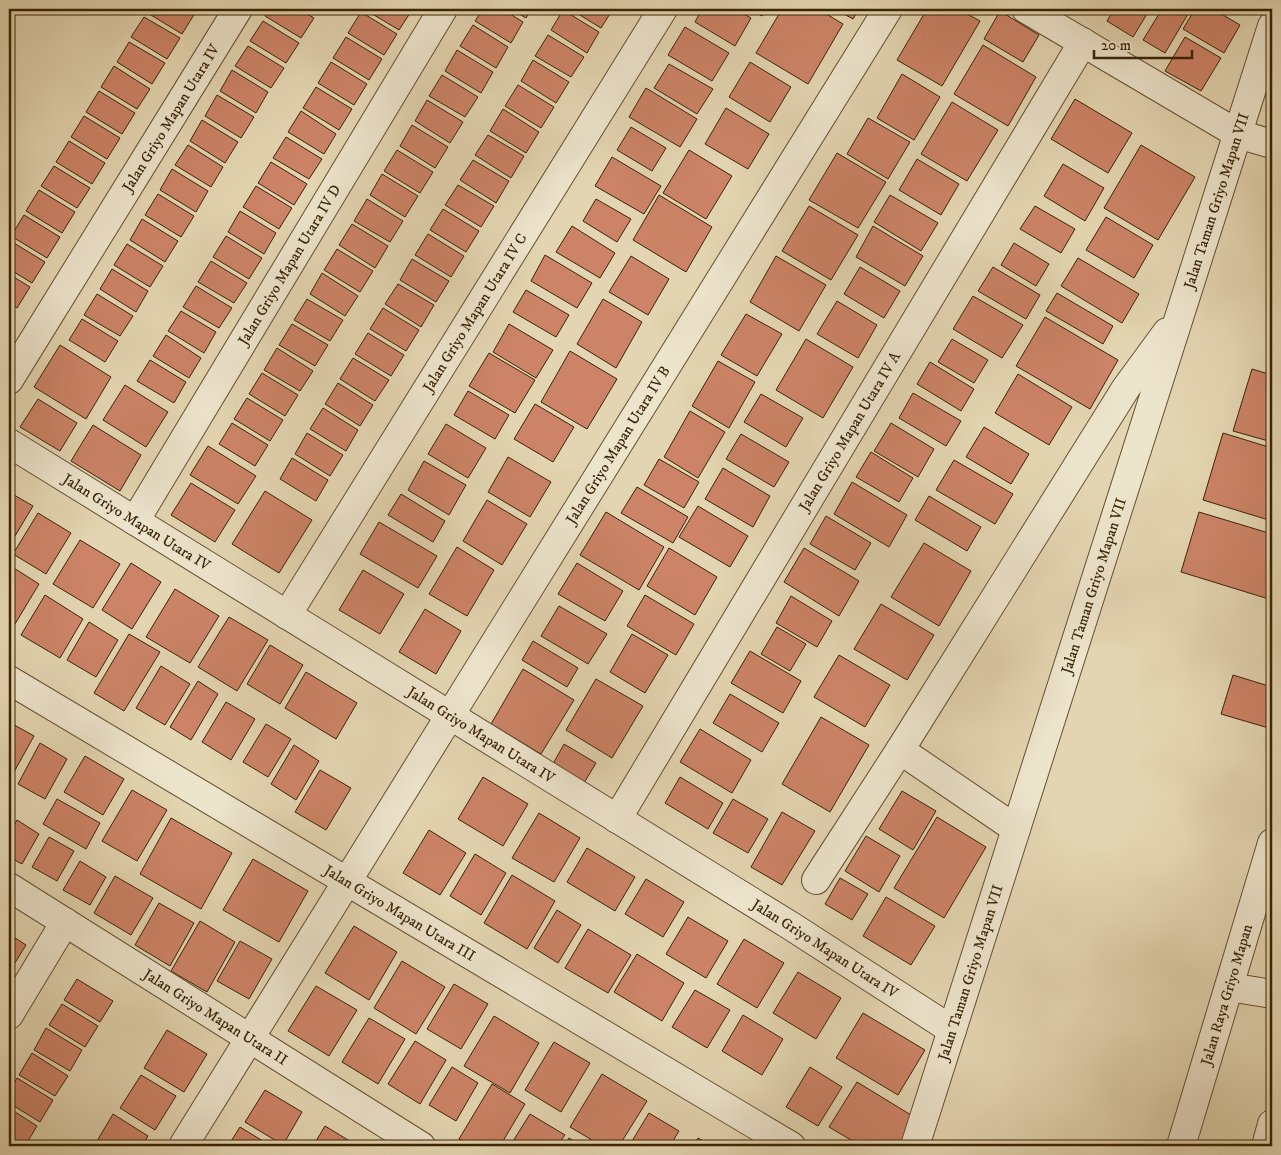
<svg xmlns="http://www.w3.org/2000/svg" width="1281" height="1155" font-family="'IM FELL DW Pica',serif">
  <rect width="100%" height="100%" fill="#e3d5b1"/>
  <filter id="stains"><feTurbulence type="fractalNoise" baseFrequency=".004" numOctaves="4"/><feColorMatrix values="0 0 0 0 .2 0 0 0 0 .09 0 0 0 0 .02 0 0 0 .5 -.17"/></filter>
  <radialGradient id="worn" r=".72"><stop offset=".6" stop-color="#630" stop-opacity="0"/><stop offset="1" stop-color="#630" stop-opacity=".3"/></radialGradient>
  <path fill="#cc8367" stroke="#3a2405" d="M148 9H188L195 13 182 34 146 12Z
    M270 9H299L314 18 301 38 265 16Z
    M364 9H410L412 10 399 30Z
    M483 9H502L523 22 511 43 475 21Z
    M511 9H531L526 18Z
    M570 9H613L601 28Z
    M702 9H735L751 18 735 46 695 22Z
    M750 9H766L762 16Z
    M782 9H818L843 24 808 84 756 53Z
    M835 9H859L853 19Z
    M927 9H958L980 21 942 86 897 60Z
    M1114 9H1150L1133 37 1107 21Z
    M1162 9H1191L1165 53 1143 40Z
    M1195 9H1213L1240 25 1224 53 1183 29Z
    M563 10 599 32 587 53 551 30Z
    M1000 11 1039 35 1023 62 984 39Z
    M361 12 397 34 384 55 348 33Z
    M144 17 180 38 167 59 131 37Z
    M263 21 299 43 286 63 250 41Z
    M473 25 508 47 496 68 460 46Z
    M685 27 729 53 712 81 668 55Z
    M548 35 584 57 571 77 535 56Z
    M346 37 382 59 369 80 333 58Z
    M1185 37 1221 58 1201 91 1165 71Z
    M129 42 165 63 152 84 117 62Z
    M983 45 1036 77 1008 126 954 94Z
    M248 46 284 68 271 88 235 66Z
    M457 50 493 72 481 93 445 71Z
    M533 60 569 82 556 103 521 81Z
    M331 62 367 84 354 105 318 83Z
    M750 62 791 87 770 122 729 97Z
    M669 64 713 89 697 114 654 88Z
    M114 66 150 89 137 109 101 87Z
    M232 70 268 92 256 113 220 91Z
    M902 74 940 97 914 140 877 118Z
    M442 75 478 97 465 117 429 96Z
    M518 85 554 107 541 128 505 106Z
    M316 87 352 109 339 130 303 108Z
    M646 88 697 119 680 147 629 117Z
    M99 91 135 113 122 134 86 112Z
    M217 95 254 117 241 138 205 116Z
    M1075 99 1132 133 1108 173 1051 139Z
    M427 100 463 122 450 143 415 121Z
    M952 102 998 130 967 181 921 154Z
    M726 108 769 134 748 169 705 144Z
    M503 109 539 132 526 153 490 131Z
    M301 111 336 134 324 154 288 132Z
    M84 116 120 138 107 159 71 137Z
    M868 118 910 142 888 179 847 154Z
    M202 120 238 142 225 163 190 141Z
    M412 125 448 147 435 168 400 146Z
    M631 127 666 148 652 171 617 150Z
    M488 135 524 156 511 178 475 155Z
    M286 137 322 159 309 179 273 158Z
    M69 141 105 163 92 184 56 162Z
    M188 145 223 167 211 187 175 165Z
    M1141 145 1195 177 1158 240 1104 208Z
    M397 150 433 172 420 193 384 171Z
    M689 150 732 176 706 219 663 193Z
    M837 153 886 182 858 228 809 200Z
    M612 157 661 186 644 214 595 186Z
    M917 159 959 184 941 215 899 190Z
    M473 160 509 181 496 203 460 180Z
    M271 162 307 184 294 205 258 183Z
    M1063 164 1104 188 1085 221 1044 196Z
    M54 166 90 188 77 208 41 186Z
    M172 169 208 191 196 212 160 190Z
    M382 174 418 196 405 217 370 195Z
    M458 185 494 206 481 227 445 205Z
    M256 186 292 208 279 229 243 207Z
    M39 190 75 212 62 233 26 211Z
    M158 194 194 216 181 237 145 215Z
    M659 195 712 227 686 272 633 240Z
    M890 195 938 223 921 251 874 222Z
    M367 199 403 221 390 242 354 221Z
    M596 199 631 219 617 242 583 221Z
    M809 206 858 235 831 280 782 251Z
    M1035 206 1075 229 1061 253 1020 229Z
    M443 209 479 231 466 252 430 230Z
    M240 211 276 233 264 254 228 232Z
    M24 215 60 237 47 258 11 236Z
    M1106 217 1153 245 1134 278 1086 250Z
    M142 219 178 241 165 262 130 240Z
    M352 224 388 246 375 268 339 245Z
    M572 226 615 253 600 278 556 252Z
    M873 226 923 256 905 286 856 257Z
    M428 234 464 256 451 277 415 255Z
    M226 236 262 258 249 279 213 257Z
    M9 240 45 262 32 283 9 269Z
    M1014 243 1049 264 1036 286 1001 265Z
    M127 244 163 266 150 287 114 265Z
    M337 249 373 271 360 292 324 270Z
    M545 255 592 283 577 308 531 281Z
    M631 256 669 279 648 315 609 292Z
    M776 256 826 285 799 331 750 302Z
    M1078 258 1139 294 1122 323 1061 286Z
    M412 259 449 281 436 302 400 280Z
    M211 261 247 283 234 303 198 282Z
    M860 267 900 291 884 318 844 294Z
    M993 267 1040 295 1026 319 978 291Z
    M112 269 148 291 136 312 100 289Z
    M322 273 358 296 345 316 310 294Z
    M9 274 30 287 17 308 9 303Z
    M398 284 434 305 421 327 385 304Z
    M196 286 232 308 219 328 183 307Z
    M526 290 569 315 556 337 513 312Z
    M1057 293 1113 326 1103 344 1046 311Z
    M97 294 133 316 120 336 84 315Z
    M973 296 1023 325 1002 358 953 329Z
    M307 299 343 320 330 341 294 320Z
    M603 299 642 322 616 368 577 344Z
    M837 301 877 325 858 358 817 334Z
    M383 308 419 330 406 351 370 329Z
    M181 311 216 332 204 353 168 331Z
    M746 314 782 334 757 376 721 355Z
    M1045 317 1118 360 1090 409 1016 366Z
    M82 319 118 341 105 362 69 340Z
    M292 324 328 345 315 366 279 345Z
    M509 324 553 350 536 378 493 352Z
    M368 333 404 355 391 376 355 354Z
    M166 335 201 358 189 378 153 356Z
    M806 339 853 367 823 418 776 390Z
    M952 339 988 360 974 383 938 362Z
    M60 345 111 377 86 419 34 387Z
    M277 348 313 371 300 391 264 370Z
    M570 351 617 379 587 429 541 402Z
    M489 353 535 380 515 413 469 386Z
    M353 358 389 380 375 401 340 379Z
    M150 360 186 382 174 403 137 381Z
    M718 361 755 382 729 428 692 406Z
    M930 362 974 389 961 411 917 384Z
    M1252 369 1272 375V442L1233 431Z
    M262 373 298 395 285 416 249 394Z
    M1018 374 1072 407 1049 445 995 413Z
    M338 383 373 405 360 426 325 404Z
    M125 385 168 412 146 447 103 420Z
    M468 391 509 415 495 439 454 415Z
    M913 393 961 421 946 446 899 418Z
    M761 394 803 418 786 447 744 422Z
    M247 398 283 420 270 441 234 419Z
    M38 399 77 423 60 451 20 427Z
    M535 404 574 427 553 462 514 439Z
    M323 408 358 430 346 451 310 429Z
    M690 411 725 432 698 478 664 457Z
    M232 423 268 445 255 466 219 444Z
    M891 423 934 449 918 477 874 451Z
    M446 424 486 448 468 478 428 454Z
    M93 425 141 455 120 491 71 461Z
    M984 427 1029 454 1011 484 966 457Z
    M307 433 343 455 330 476 295 454Z
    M1223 433 1272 448V521L1203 500Z
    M741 434 789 462 774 487 726 459Z
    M208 446 256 476 238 504 190 475Z
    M871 452 913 478 899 502 856 477Z
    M508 457 551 482 530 517 488 492Z
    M292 458 328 480 316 501 280 479Z
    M659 459 699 482 684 508 644 485Z
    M954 460 1013 494 995 524 936 490Z
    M424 461 466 485 449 515 408 490Z
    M723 468 770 496 753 527 705 499Z
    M852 482 907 515 889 547 834 514Z
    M191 483 235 510 215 542 171 515Z
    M637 487 688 517 673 543 621 513Z
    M265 491 312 520 279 573 232 544Z
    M9 492 33 506 9 546Z
    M401 494 445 521 433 542 388 515Z
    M929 496 981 527 967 551 915 520Z
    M487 500 527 524 502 565 463 541Z
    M698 506 748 536 730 567 679 537Z
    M606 512 664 547 639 590 580 555Z
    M1199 512 1272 534V600L1181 572Z
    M38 513 71 533 46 574 13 554Z
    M826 516 871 543 855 570 810 544Z
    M379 522 437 556 418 588 360 554Z
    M80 540 120 564 93 608 53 584Z
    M924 543 971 571 939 626 891 597Z
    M457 547 494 570 467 616 429 594Z
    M669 548 717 577 695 615 647 586Z
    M804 548 859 581 839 616 784 582Z
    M131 563 161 582 132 629 102 610Z
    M577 563 623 591 605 621 558 594Z
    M9 565 39 584 9 634Z
    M363 570 404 594 380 634 339 610Z
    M175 589 219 616 190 663 146 637Z
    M45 595 83 619 60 658 21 635Z
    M645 595 694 624 676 655 627 626Z
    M791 596 832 621 817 647 776 623Z
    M881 604 934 635 907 680 854 649Z
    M559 606 607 634 588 664 541 636Z
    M425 609 461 631 436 674 399 652Z
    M229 617 268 640 237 691 198 667Z
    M89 622 118 640 96 677 67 660Z
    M777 627 806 644 790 671 761 654Z
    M129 634 160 652 124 711 94 693Z
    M632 634 668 655 645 693 610 672Z
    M533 641 578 668 567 687 522 660Z
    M270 645 303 665 280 704 247 684Z
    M750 651 801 681 783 713 731 683Z
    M839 655 890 685 865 727 814 697Z
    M161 666 190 684 165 725 136 708Z
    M523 669 574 700 541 754 491 724Z
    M306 672 357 703 336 739 285 708Z
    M1233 675 1272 687V729L1221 714Z
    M596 679 643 706 612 758 566 730Z
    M198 681 218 694 191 740 170 727Z
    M730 694 779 723 762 752 713 723Z
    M226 702 255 719 231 760 202 742Z
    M821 717 869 745 830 812 782 784Z
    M9 722 34 736 9 781Z
    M266 724 291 739 268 777 243 762Z
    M700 729 751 760 732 793 680 762Z
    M40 743 67 759 45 799 18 784Z
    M564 744 596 763 584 783 553 764Z
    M294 745 319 761 296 800 271 784Z
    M85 756 124 779 103 815 64 792Z
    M320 770 351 788 326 830 295 812Z
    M483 777 528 804 503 846 458 819Z
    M680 777 723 803 708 829 665 803Z
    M132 790 167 810 137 861 102 841Z
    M902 791 936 811 913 850 879 829Z
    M57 799 100 823 86 849 43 824Z
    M733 799 768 819 748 853 713 833Z
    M782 812 815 831 782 885 751 867Z
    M539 813 580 838 554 882 512 858Z
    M937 817 986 847 944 918 894 888Z
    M171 818 232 853 201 909 140 874Z
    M17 820 39 834 22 864 9 857V834Z
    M429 830 466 853 440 895 403 873Z
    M866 836 900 856 879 892 845 871Z
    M49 837 74 851 57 881 32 867Z
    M587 848 635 877 615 911 567 882Z
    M475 854 506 873 481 915 450 896Z
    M253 859 308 891 279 942 223 910Z
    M80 861 106 877 90 905 63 890Z
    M512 875 555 901 527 949 484 923Z
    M115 876 153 898 131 935 94 913Z
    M840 878 868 894 852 920 825 904Z
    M646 879 684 902 663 937 625 914Z
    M886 897 935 926 911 965 863 936Z
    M159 903 194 923 170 966 135 945Z
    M557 910 581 925 558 963 534 948Z
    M688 917 728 941 706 978 666 954Z
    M200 921 235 942 207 992 171 971Z
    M354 926 397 952 369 1000 325 973Z
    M588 929 631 955 608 993 565 968Z
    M9 934 26 945 13 966 9 963Z
    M744 939 784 963 757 1008 717 984Z
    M240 941 272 959 249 999 217 981Z
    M637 954 684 983 662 1021 614 992Z
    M402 961 445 987 416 1034 374 1008Z
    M798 972 841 998 816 1039 773 1013Z
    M77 979 113 1001 100 1022 64 1000Z
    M454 984 488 1004 461 1049 427 1029Z
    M316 986 357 1010 329 1056 288 1031Z
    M695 990 730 1010 707 1048 672 1027Z
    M62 1004 98 1026 85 1047 49 1025Z
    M863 1013 925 1050 898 1095 836 1058Z
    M743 1015 783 1039 762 1075 722 1051Z
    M494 1016 539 1043 510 1093 464 1066Z
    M369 1018 405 1039 378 1084 342 1062Z
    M46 1028 82 1050 70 1071 34 1050Z
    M167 1030 207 1054 184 1092 144 1068Z
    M415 1041 446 1060 420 1104 388 1084Z
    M554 1042 590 1063 561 1112 525 1090Z
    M32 1053 68 1076 55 1096 19 1075Z
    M452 1067 478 1083 456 1121 429 1105Z
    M810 1067 842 1087 818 1126 786 1107Z
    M602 1074 647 1101 619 1146H602L570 1127Z
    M141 1075 176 1096 155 1130 120 1108Z
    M17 1078 53 1100 40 1122 9 1103V1091Z
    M857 1082 916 1118 899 1146H861L829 1127Z
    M492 1084 525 1104 500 1146H472L459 1139Z
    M265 1090 302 1112 283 1145 245 1122Z
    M9 1108 37 1126 25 1146 9 1137Z
    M649 1113 679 1131 670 1146H629Z
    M113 1114 148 1136 142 1146H94Z
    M530 1114 565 1135 557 1146H510Z
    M325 1126 358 1146H313Z
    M240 1127 271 1146H228Z
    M569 1138 582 1146H564Z
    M698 1138 712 1146H693Z"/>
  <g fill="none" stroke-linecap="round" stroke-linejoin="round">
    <defs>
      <g id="minor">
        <path d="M1026 9 1238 134 1272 144"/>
        <path id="s1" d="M9 380 238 9"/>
        <path id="s2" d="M9 443 791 926 952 1030"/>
        <path id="s3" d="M135 521 443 9"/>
        <path id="s4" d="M287 615 663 9"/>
        <path id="s5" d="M9 680 791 1146"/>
        <path d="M900 750 1016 829"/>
        <path id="s6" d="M617 819 1083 42"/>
        <path d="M816 880 900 750 1126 388 1167 332"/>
        <path id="s7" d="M9 887 421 1146"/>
        <path d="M1229 987 1272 994"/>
        <path d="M9 1015 65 922"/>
        <path id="s8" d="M183 1146 888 9"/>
        <path id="s9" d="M915 1146 1272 26"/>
        <path id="s10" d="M1181 1146 1272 843"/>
        <path d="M1266 1146 1272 1124"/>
      </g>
    </defs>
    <use href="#minor" stroke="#645030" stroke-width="30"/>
    <use href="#minor" stroke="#ede4cc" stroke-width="28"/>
  </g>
  <g text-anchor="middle" stroke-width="4" stroke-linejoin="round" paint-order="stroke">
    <g font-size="15" fill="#3a2405" stroke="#ede4cc">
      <text dy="5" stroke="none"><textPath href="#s1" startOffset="308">Jalan Griyo Mapan Utara IV</textPath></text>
      <text dy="5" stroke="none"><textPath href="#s9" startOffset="992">Jalan Taman Griyo Mapan VII</textPath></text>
      <text dy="5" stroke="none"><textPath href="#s3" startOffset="299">Jalan Griyo Mapan Utara IV D</textPath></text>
      <text dy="5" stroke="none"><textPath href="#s4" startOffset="356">Jalan Griyo Mapan Utara IV C</textPath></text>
      <text dy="5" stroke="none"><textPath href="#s6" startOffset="452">Jalan Griyo Mapan Utara IV A</textPath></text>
      <text dy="5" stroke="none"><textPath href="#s8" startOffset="825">Jalan Griyo Mapan Utara IV B</textPath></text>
      <text dy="5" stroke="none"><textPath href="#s2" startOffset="150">Jalan Griyo Mapan Utara IV</textPath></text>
      <text dy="5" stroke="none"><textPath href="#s9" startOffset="588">Jalan Taman Griyo Mapan VII</textPath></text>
      <text dy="5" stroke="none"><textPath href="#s2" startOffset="555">Jalan Griyo Mapan Utara IV</textPath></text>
      <text dy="5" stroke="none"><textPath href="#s5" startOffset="455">Jalan Griyo Mapan Utara III</textPath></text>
      <text dy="5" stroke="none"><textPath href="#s2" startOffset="960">Jalan Griyo Mapan Utara IV</textPath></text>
      <text dy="5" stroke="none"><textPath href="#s9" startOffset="182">Jalan Taman Griyo Mapan VII</textPath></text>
      <text dy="5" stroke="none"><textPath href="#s10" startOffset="158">Jalan Raya Griyo Mapan</textPath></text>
      <text dy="5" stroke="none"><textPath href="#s7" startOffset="244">Jalan Griyo Mapan Utara II</textPath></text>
    </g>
  </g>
  <rect width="1281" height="1155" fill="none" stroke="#e3d5b1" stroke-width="30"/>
  <rect x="10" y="10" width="1261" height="1135" fill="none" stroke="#3a2405" stroke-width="2.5"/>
  <rect x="15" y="15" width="1251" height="1125" fill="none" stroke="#3a2405"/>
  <path d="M1094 50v8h98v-8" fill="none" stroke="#3a2405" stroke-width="2.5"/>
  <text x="1101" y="50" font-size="15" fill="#3a2405" stroke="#ede4cc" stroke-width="4" paint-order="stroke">20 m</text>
  <rect width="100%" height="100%" filter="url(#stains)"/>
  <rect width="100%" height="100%" fill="url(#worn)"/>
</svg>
